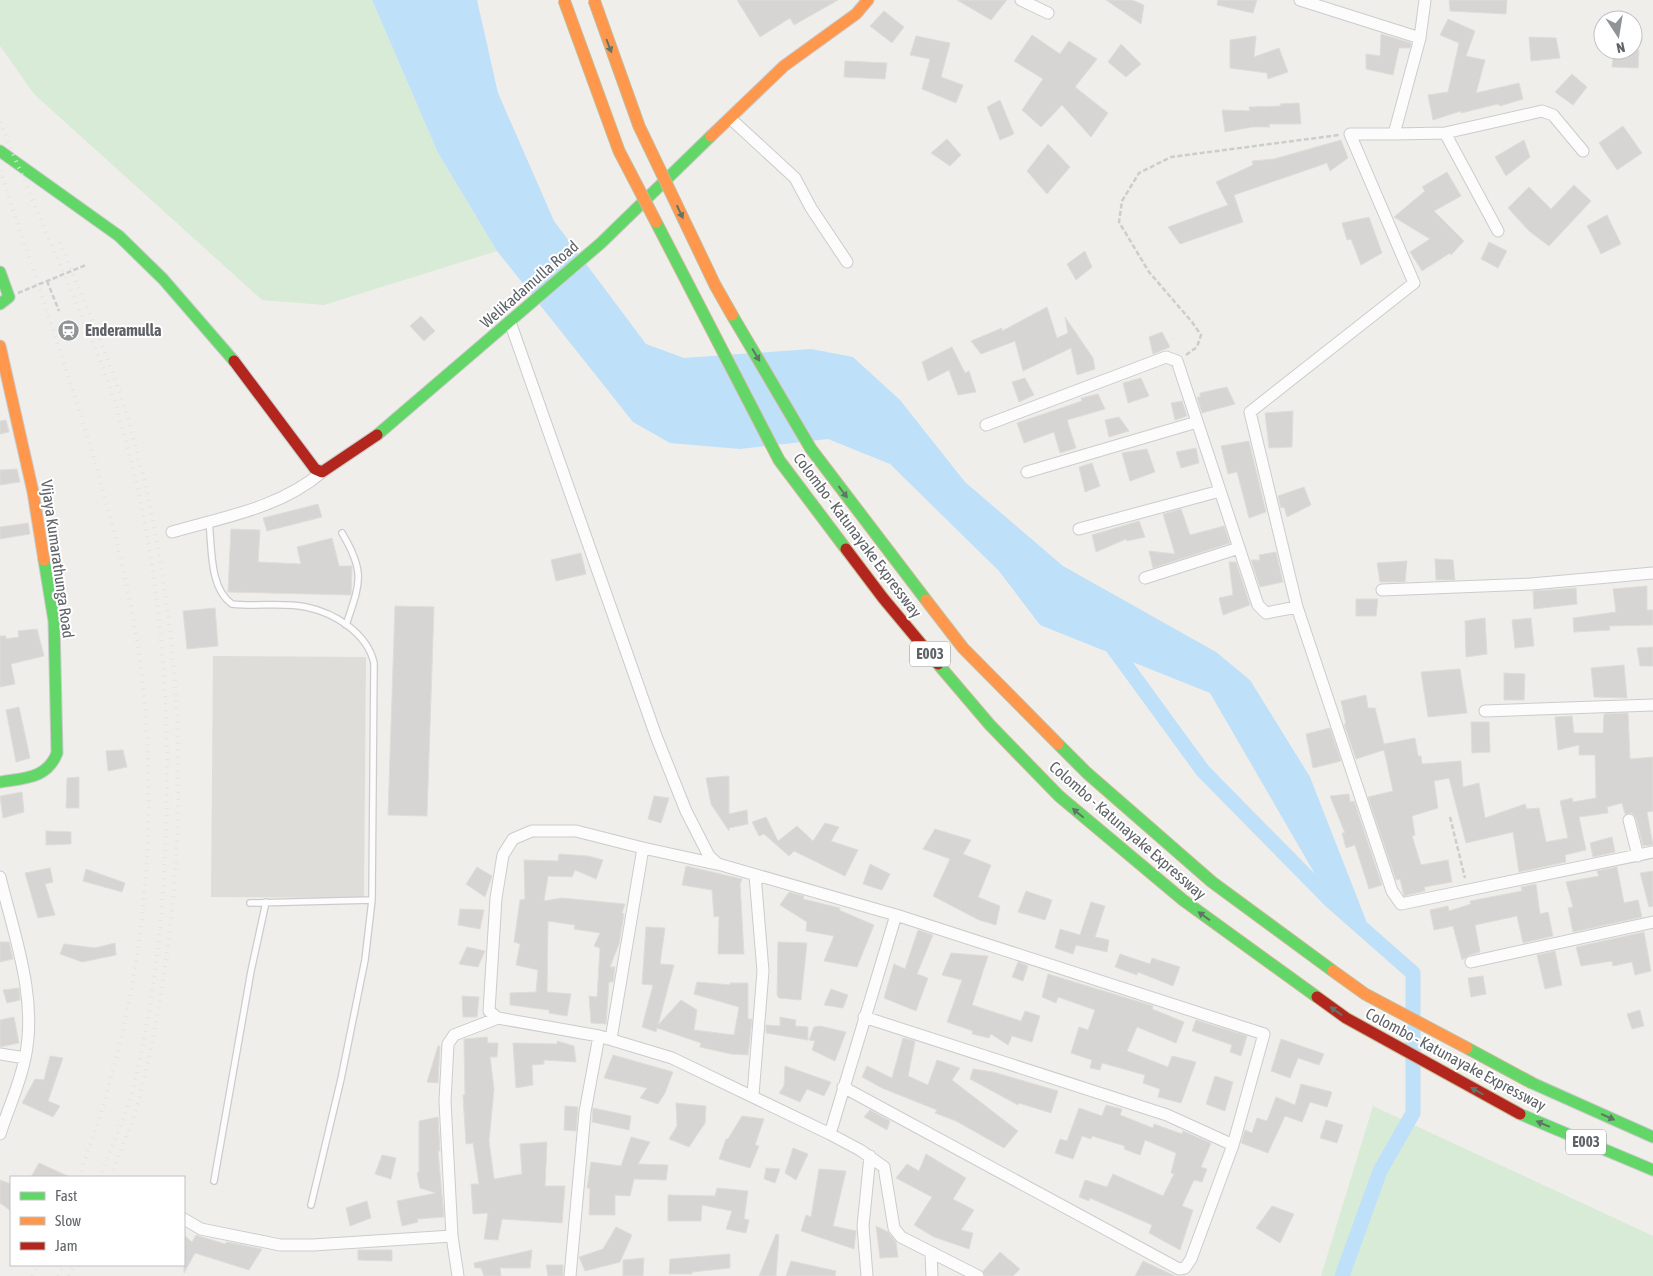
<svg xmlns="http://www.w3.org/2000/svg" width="1653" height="1276" font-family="'Asap Condensed',sans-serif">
  <rect width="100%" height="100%" fill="#efeeea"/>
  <path fill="#dfddda" d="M213 656 366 657 364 898 211 897Z"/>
  <path fill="#d8ebd6" d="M0 0H372L438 153 497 251 324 305 262 300 34 94 0 46Z
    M1373 1106 1653 1236V1276H1321Z"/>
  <path fill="#bfe0f9" d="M372 0H477L498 93 554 221 646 344 684 358 811 349 853 357 900 400 965 482 1063 566 1216 652 1250 680 1310 777 1369 928 1330 900 1210 693 1040 625 999 571 890 464 828 439 740 449 670 443 633 422 497 251 438 153Z"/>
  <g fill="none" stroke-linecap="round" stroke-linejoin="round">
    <path stroke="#bfe0f9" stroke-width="15" d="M1108 641 1203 771 1330 900 1413 973V1113L1380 1171 1342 1276"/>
  </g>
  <path fill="#d6d5d3" stroke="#deddd9" d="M737 0H838L794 25 790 18 760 37Z
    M957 0H1007L991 20Z
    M1106 0H1132L1144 5 1141 24Z
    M1218 0H1257L1253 13 1217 5Z
    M1449 0H1507L1506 14 1450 11Z
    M884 11 904 27 892 43 870 26Z
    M1448 19 1475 31 1466 56 1485 60 1476 93 1519 83 1523 99 1500 106 1498 104 1461 113V111L1433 120 1428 95 1448 92 1459 43 1440 35Z
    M1381 34 1411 43 1410 48H1399L1393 75 1366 69V54L1380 56Z
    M1032 35 1060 54 1069 41 1097 59 1075 87 1108 113 1091 137 1062 105 1041 127 1022 110 1043 79 1014 61Z
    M916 36 950 43 941 77 963 85 956 103 922 89 930 59 910 55Z
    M1256 36 1254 57 1279 48 1288 72 1268 79 1267 73 1230 68V40Z
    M1529 37 1556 38 1560 58 1531 61Z
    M1121 44 1141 64 1126 77 1108 62Z
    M1614 50H1639L1638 68 1612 67Z
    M845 61 887 63 885 79 844 77Z
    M1572 74 1587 87 1573 105 1555 92Z
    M1000 100 1014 134 1000 140 987 107Z
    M1299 103 1301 124H1269L1270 127H1252L1225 132 1222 110 1250 111 1249 107 1281 106 1280 104Z
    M1623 126 1642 153 1617 170 1599 143Z
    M947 139 961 155 950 166 931 153Z
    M1341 140 1348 158 1330 171 1327 163 1234 195 1243 222 1180 244 1168 227 1228 205 1216 182 1253 165 1252 161 1274 159Z
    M1524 140 1530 157 1506 176 1495 157Z
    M1048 144 1070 167 1047 194 1027 171Z
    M1447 172 1461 196 1434 211 1464 241 1451 255 1450 253 1422 271 1410 252 1430 239 1394 217 1425 191 1422 187Z
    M1574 185 1591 201 1549 246 1529 231 1508 208 1529 187 1551 209Z
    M1607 215 1621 244 1601 254 1587 226Z
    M1369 217 1382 253 1361 265 1351 239 1347 240 1342 223Z
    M1489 242 1507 251 1498 268 1481 259Z
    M1085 251 1092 267 1076 280 1067 264Z
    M1047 307 1057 338 1068 333 1065 317 1093 358 1095 369 1077 375 1071 348 1023 371 1015 341 981 354 971 341 1002 328V331Z
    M421 316 435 331 424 341 410 326Z
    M1162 332 1170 347 1153 354 1149 337Z
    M952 347 965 373 969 371 976 392 958 395 949 370 928 381 922 362Z
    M1025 378 1034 395 1019 402 1012 382Z
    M1141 378 1149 396 1128 403 1123 383Z
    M1227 387 1235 404 1202 413 1197 397H1200V393Z
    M1098 394 1105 409 1067 420 1076 448 1060 453 1054 432 1024 443 1017 423 1082 401 1081 398Z
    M1182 401 1187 416 1175 420 1171 403Z
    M1293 411 1292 447 1269 448 1265 413Z
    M1119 417 1129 431 1109 437 1105 420Z
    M6 420 9 432 0 434V421Z
    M1249 441 1266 512 1249 518 1237 472 1228 474 1221 446Z
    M1196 448 1199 463 1181 468 1176 452Z
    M1147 449 1155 472 1130 481 1122 453Z
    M1092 463 1100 486 1085 492 1079 467Z
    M17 469 20 482 0 485V470Z
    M1304 487 1311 505 1287 517 1284 507 1281 508 1278 496Z
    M318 504 322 517 267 531 263 518Z
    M1181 509 1190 535 1224 526 1230 543 1153 568 1149 551 1175 554 1163 514Z
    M1139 521 1145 537 1127 541 1126 539 1096 552 1092 535Z
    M28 523 30 534 0 539V527Z
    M231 529 260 530 258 562 301 564 297 547 332 538 339 566H352L351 595 228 592Z
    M1276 552 1283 582 1260 587 1251 560H1260L1259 555Z
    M581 553 586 574 556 581 551 560Z
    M1435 559 1453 560 1455 580H1436Z
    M1407 561 1405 582H1380L1377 563Z
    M1229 562H1236L1250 605 1223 615 1219 598 1233 595Z
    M1647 586V610H1653V625L1609 626 1610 630 1574 632 1573 618 1616 612 1613 589Z
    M1576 588 1577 604 1534 609 1533 591Z
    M1356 599H1378L1376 616H1356Z
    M395 606 434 607 427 816 388 815Z
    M215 608 218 646 187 649 183 611Z
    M1485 618 1487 654 1466 657 1465 621Z
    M1531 618 1534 646 1515 648 1512 620Z
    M37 629 44 656 11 664 15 684 0 687V636H6V639L19 637 18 631Z
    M1653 647V666H1640L1637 648Z
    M1624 665 1627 698 1594 697 1591 668Z
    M1460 669 1467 713 1428 717 1421 672Z
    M1504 673 1525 674 1524 700H1504Z
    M1366 695 1368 708H1375L1384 744 1415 738 1418 756H1421L1422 764 1461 761 1463 787 1479 783 1485 818 1525 804 1527 809 1539 808 1546 842 1568 838 1560 801 1572 798 1573 802 1596 798 1595 755H1579V745L1558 750 1555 717 1572 716 1574 733H1603L1604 714 1628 713 1630 759 1653 757V811L1647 812 1653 845 1643 846 1636 818 1632 813 1625 814 1622 803 1607 807 1608 813 1579 817 1586 850 1565 855 1566 862 1519 872 1513 832 1466 843 1449 778 1434 781 1438 808 1412 816 1415 835 1412 836 1421 865 1448 860 1452 882 1424 887 1425 891 1404 896 1400 879 1396 880 1368 797 1393 791 1384 750 1356 759 1344 724H1346L1341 701Z
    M19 707 30 758 16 762 6 710Z
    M1471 722H1489L1490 752 1472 753Z
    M1330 728 1341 761 1313 768 1306 734Z
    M123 750 127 767 108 771 106 751Z
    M729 776V814L747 810 748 824 729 828V831L711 804 706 778Z
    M79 777V808H66L67 778Z
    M22 792 24 812 3 818 0 796Z
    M1349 794 1350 802 1354 801 1382 885 1369 889 1355 845 1346 848 1342 833H1345L1330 796Z
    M654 796 669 798 661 823 648 819Z
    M766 817 778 841 797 826 813 841 825 823 839 827 831 841 858 850 845 876 794 851 789 856 764 834 759 836 752 822Z
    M935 829 971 840 963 854 991 865 978 897 1000 906 996 925 979 920 933 896 950 859 923 849Z
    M46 831 71 832V844L46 845Z
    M1612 837 1615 852 1593 857 1590 843Z
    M559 854 588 856 603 860 596 879 575 870 572 877 548 876 544 901 562 898 625 904 622 913 624 914 619 944 610 967H615L613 982H609L606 1024 591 1023 589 996 597 997 600 948 594 946 600 933 574 929 575 925 548 921 547 992 571 994 567 1016 549 1013V1010L510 1005V993L536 992 538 970 516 965 520 944 514 942 520 900 525 899 524 860 558 861Z
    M870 864 890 874 882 890 863 884Z
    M686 866 742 879 740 884 744 954H718L719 916 714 917 712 890 682 885Z
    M477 867 492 876 485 897 466 884Z
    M1617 867 1624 903 1638 900 1642 917 1573 932 1568 908 1573 907 1566 882 1599 876 1597 871Z
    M50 868 53 882 45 884 55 915 38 918 25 873Z
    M86 869 125 883 122 892 83 881Z
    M1653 871V906L1649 907 1640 873Z
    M1536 884 1540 914 1548 912 1553 936 1523 943 1517 916 1475 925 1480 952 1469 955 1462 960 1453 926 1434 930 1430 910 1448 906 1449 911 1471 904 1470 901 1522 891 1521 887Z
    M1026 891 1052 900 1045 920 1018 912Z
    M789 892 804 896 803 899 840 908 839 910 874 925 857 967 824 961 834 936 806 931 807 922 780 905Z
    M1091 902 1105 906 1095 937 1109 940 1107 952 1076 945 1073 954 1055 948 1060 929 1080 935Z
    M460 909 484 910 480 929 458 925Z
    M646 927 665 928 660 964 674 965 658 1025 681 1000 697 1010 694 1030 734 1035 739 1007 694 994 697 982 730 985V983H748V1019H752L748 1055 731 1054 700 1047 701 1043 657 1028 656 1032 642 1027 653 985 642 984Z
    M918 930 933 935 917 974 928 978 916 1011 884 998 894 964 905 969Z
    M1644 932 1651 971 1635 975 1632 962 1613 966 1612 961 1581 966 1576 947Z
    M0 942H9L13 959 0 962Z
    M778 942 807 943 801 1000 779 998 777 995Z
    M115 943 116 955 82 962 60 954 64 944 95 948Z
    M467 947 485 951 478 967 459 964Z
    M1555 951 1562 985 1545 989 1537 955Z
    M951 953 988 956 972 1005 1021 1021 1025 1011 1040 1016 1032 1042 1012 1036 1008 1045 991 1034 989 1038 972 1034 973 1031 947 1022 962 980 942 975Z
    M1120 954 1150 964 1152 958 1180 967 1173 986 1138 972 1137 975 1115 967Z
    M1018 962 1028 966 1023 981 1012 977Z
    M1048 974 1153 1006 1152 1009 1184 1022 1176 1043 1137 1027 1127 1051 1168 1067 1172 1056 1196 1062 1181 1103 1158 1097 1160 1089 1143 1083 1145 1075 1102 1063 1100 1070 1090 1068 1092 1060 1071 1053 1079 1027 1088 1030 1095 1010 1058 997 1056 1003 1042 997Z
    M1483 976 1486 994 1471 997 1468 978Z
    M19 988 20 1000 7 1003 3 990Z
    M831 989 848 995 843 1008 824 1005Z
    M462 996 479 997 477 1017H463Z
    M1640 1010 1644 1026 1632 1029 1627 1014Z
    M14 1017 19 1043 0 1047V1020Z
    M780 1017 796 1020 795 1026 808 1027V1040L766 1033V1025L780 1026Z
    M1196 1020 1247 1036 1241 1056 1230 1052 1232 1045 1192 1031Z
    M820 1026 846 1032 835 1061 812 1050 815 1041 809 1040 814 1027Z
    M487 1037 488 1043H498L497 1057H490L494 1089 489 1141 494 1179 522 1174 520 1144 547 1142 545 1186H565L562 1223 502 1219 498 1240 484 1239 488 1213 473 1214 471 1184H479L473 1143 466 1144 463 1095H465L464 1039Z
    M903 1038 915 1041 908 1076 928 1085 937 1060 960 1068 952 1080 1018 1131 1004 1148 956 1121 935 1113 937 1110 882 1088 862 1077 867 1066 892 1078Z
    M1281 1039 1324 1054 1319 1065 1298 1058 1290 1078 1271 1071Z
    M557 1041 574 1046 576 1062 544 1060V1064L532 1065 533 1085 516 1088 513 1043 557 1044Z
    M438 1046H440L438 1083 427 1082Z
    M613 1055 673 1072 665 1093 658 1104 640 1098 647 1088 604 1078Z
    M50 1056 63 1058 48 1101 60 1106 53 1117 22 1103 35 1079 44 1080Z
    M785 1066 831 1082 824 1096 807 1089 800 1102 779 1093 784 1086Z
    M973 1069 993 1072 1058 1091 1051 1113 1019 1103 1018 1105 970 1079Z
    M1215 1076 1233 1082 1225 1111 1206 1104Z
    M1301 1084 1332 1092 1327 1107 1310 1102 1302 1122 1285 1116 1268 1153 1241 1143 1245 1130 1252 1133 1257 1118 1267 1121 1276 1097 1295 1105Z
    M676 1103 706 1106 705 1123 689 1147 669 1139 677 1126Z
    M1106 1105 1122 1109 1120 1115 1153 1128 1154 1124 1182 1134 1183 1131 1211 1143 1201 1167 1207 1169 1202 1182 1194 1180 1182 1206 1193 1210 1180 1250 1149 1233 1152 1225 1090 1198 1089 1201 1079 1197 1085 1180 1107 1187 1113 1174 1163 1196 1174 1174 1171 1173 1176 1153 1145 1140 1140 1155 1124 1149 1125 1146 1092 1136 1091 1139 1082 1136 1073 1159 1055 1153 1060 1139 1067 1141 1079 1108 1102 1116Z
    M565 1106 578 1107 576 1131 564 1130Z
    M593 1108 631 1116 629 1130 592 1122Z
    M870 1110 890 1121 887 1130 864 1117Z
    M742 1116 764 1119 755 1145 759 1146 750 1168 719 1159 726 1139H728Z
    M438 1117 440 1151H438L444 1217 417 1219 418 1222 402 1226 397 1201 436 1193 420 1188 417 1173 419 1172V1121Z
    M1326 1120 1343 1125 1337 1143 1320 1138Z
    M631 1137 650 1142 638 1164 668 1165 666 1180 634 1179 630 1196 615 1195V1215H589L590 1188H587L591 1162 621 1166Z
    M793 1148 808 1154 796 1180 785 1173Z
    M926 1154 966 1178 953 1199 974 1210 961 1230 973 1233 969 1249 934 1237 914 1225 932 1197 896 1178 907 1164 919 1171Z
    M382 1155 396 1158 391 1179 375 1174Z
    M39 1163 70 1177H31Z
    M766 1168 780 1169 775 1183 764 1179Z
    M819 1169 846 1171 833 1226 856 1231 854 1249 801 1231 806 1215 811 1217Z
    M0 1180 11 1184V1211L0 1203Z
    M717 1188 748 1191 744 1219 749 1220 746 1233 726 1229 732 1211 702 1205 701 1221H668V1195L715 1196Z
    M367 1201 371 1218 350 1226 346 1208Z
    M1272 1206 1294 1214 1280 1243 1256 1228Z
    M876 1226 888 1232 896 1242 898 1257 880 1258Z
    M616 1227 632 1235 620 1262 585 1271 579 1257 603 1249Z
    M776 1234 779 1235 776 1276H759Z
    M184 1235 192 1242 196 1235 225 1244 227 1242 262 1249 249 1270 195 1253 184 1273Z
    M358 1250H392V1261L358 1260Z
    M532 1250 530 1268H500L501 1276H484L481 1268H475L474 1263Z
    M1000 1252 1020 1269 1013 1276H985L983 1271Z
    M730 1254V1268L692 1272V1274H669L670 1259Z
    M644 1258 643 1276H623V1260Z
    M791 1261 836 1271 835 1276H786Z
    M1143 1261 1175 1276H1135Z
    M546 1265H563V1276H548Z"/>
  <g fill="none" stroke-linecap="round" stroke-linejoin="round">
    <defs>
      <path id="lane" d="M209 521C212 547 209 588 232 604 257 607 282 602 306 607 335 613 367 633 374 663L372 900 365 960 341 1079 311 1205
        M342 533C366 573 360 583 346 625
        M250 903 372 900
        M214 1181 251 971 266 902"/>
      <path id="street" d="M1021 0 1048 13
        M1300 0 1420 38
        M1425 0 1420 38 1394 134H1350L1414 283 1250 412 1297 607 1392 891 1401 904 1653 852
        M731 119 795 178 811 208 847 262
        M1445 133 1498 231
        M1394 134 1445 133 1542 111 1553 115 1583 151
        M510 322 656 736 686 811 709 856 718 864 896 915 1264 1034 1233 1145 1191 1259 1185 1268 1179 1269 843 1087
        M986 425 1166 357 1177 361 1258 605 1266 613 1297 607
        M1027 472 1197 422
        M1079 529 1220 491
        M172 532C224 517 280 508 322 472
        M1145 578 1239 548
        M1382 590 1531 584 1653 573
        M1485 711 1653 705
        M1629 820 1638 856
        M716 864 643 848 576 831H532L513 839 503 855 496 898 489 1011 498 1018 599 1036 672 1058 830 1134 860 1150 884 1167 894 1228 901 1237 978 1276
        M0 877C14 935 38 998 25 1058 20 1084 8 1109 0 1134
        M1471 962 1653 922
        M864 1017 1167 1115 1233 1145
        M611 1039 643 848
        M0 1054 25 1058
        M753 1095 763 971 755 875
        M830 1134 896 915
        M184 1219 201 1229 280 1245H313L452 1236
        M931 1254 932 1276
        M458 1276 452 1236 445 1101 448 1044 454 1035 498 1018
        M570 1276 585 1112 599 1036
        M867 1276 863 1226 870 1156"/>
      <path id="fast" d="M0 151 119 236 163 279 234 361
        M0 272 9 297 0 304
        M377 435 601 243 711 136
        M0 782C24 778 47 779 57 753L54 621 44 560
        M1532 1083 1653 1137
        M1520 1114 1653 1170"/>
      <path id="slow" d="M711 136 784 66 856 14 868 0
        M0 346 33 492 44 560"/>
      <path id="jam" d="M234 361 315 469 322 472 377 435"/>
    </defs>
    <use href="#lane" stroke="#cbcccc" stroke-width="8"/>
    <use href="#street" stroke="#cbcccc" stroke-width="13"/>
    <use href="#fast" stroke="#cacacb" stroke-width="13"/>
    <use href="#slow" stroke="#cacacb" stroke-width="13"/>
    <use href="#jam" stroke="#cacacb" stroke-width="13"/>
    <path stroke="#cacfcc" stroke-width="2.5" stroke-dasharray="5 2.5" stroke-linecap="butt" d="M47 281 59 311
      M1186 355 1197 347 1201 335 1192 322 1149 272 1119 222 1122 201 1139 173 1171 157 1339 135
      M1450 817 1465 878"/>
    <use href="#lane" stroke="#fdfcfc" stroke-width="5.5"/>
    <use href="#street" stroke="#fdfcfc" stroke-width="11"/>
    <use href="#fast" stroke="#63d668" stroke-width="11"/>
    <use href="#slow" stroke="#ff974d" stroke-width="11"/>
    <use href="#jam" stroke="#b3261e" stroke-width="11"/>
    <path stroke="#e4e4e4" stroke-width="4" stroke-dasharray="1 6" stroke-linecap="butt" d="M0 122C25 183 51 244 77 304 87 330 99 355 108 381 159 534 173 696 165 857 161 937 152 1017 131 1095 123 1123 110 1150 100 1177
      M0 170C44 306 94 440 125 578 169 773 151 992 78 1177
      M60 242C86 307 116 372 134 441 191 650 193 885 140 1095 133 1123 121 1150 111 1177
      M32 1276 38 1265
      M58 1276 64 1265
      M69 1276 74 1265"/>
    <defs>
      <path id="fast-bridge" d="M656 222 779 460 846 549
        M732 315 811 449 926 600
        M938 664 990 725 1059 796 1183 900 1317 997
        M1058 744 1087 773 1212 882 1333 971
        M1467 1048 1532 1083"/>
      <path id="slow-bridge" d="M564 0 619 151 656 222
        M594 0 639 126 715 285 732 315
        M926 600 963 648 1058 744
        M1333 971 1365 994 1467 1048"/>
      <path id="jam-bridge" d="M846 549 883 598 938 664
        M1317 997 1346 1018 1520 1114"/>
    </defs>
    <use href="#fast-bridge" stroke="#c8b996" stroke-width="13" stroke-linecap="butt"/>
    <use href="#slow-bridge" stroke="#c8b996" stroke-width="13" stroke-linecap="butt"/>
    <use href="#jam-bridge" stroke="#c8b996" stroke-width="13" stroke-linecap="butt"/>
    <path stroke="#cacfcc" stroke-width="2.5" stroke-dasharray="5 2.5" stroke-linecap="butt" d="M18 293 86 265"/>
    <use href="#fast-bridge" stroke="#63d668" stroke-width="11"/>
    <use href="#slow-bridge" stroke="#ff974d" stroke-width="11"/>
    <use href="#jam-bridge" stroke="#b3261e" stroke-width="11"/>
  </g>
  <defs><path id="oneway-solid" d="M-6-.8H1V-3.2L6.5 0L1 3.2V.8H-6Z" transform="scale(1.25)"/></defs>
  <g fill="#607468">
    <use href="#oneway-solid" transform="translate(609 46) rotate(69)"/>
    <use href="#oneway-solid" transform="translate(680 212) rotate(65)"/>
    <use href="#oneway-solid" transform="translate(756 355) rotate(59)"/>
    <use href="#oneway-solid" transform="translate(843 492) rotate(53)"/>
    <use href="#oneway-solid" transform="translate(1078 813) rotate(-140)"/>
    <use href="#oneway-solid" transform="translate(1204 916) rotate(-144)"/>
    <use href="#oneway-solid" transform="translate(1336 1011) rotate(-144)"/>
    <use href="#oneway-solid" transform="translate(1477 1091) rotate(-151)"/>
    <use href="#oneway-solid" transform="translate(1608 1117) rotate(24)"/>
    <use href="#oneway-solid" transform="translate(1543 1124) rotate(-157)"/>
  </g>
  <defs>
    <symbol id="station-disc" viewBox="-11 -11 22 22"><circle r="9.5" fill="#919496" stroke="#fff"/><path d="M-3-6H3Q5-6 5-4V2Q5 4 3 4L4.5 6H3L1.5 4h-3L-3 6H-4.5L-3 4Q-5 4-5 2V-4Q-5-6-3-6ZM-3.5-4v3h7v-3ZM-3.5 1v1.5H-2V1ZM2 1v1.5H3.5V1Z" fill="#fff"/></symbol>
  </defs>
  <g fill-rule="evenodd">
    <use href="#station-disc" x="56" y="318" width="25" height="25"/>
  </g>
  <g text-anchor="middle" stroke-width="4" stroke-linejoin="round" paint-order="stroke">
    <g fill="#fff" stroke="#8f9295" stroke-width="1">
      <rect x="910" y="641.5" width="40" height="25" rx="4"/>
      <rect x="1566" y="1129.5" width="40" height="25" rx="4"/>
    </g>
    <g font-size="15" font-weight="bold" fill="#5f6368">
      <text x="930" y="659">E003</text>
      <text x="1586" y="1147">E003</text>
    </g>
    <g font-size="16" fill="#5f6368" stroke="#fff">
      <text transform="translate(529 284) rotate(-41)" y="6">Welikadamulla Road</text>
      <text transform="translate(858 535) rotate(53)" y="6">Colombo - Katunayake Expressway</text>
      <text transform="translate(58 559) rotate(82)" y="6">Vijaya Kumarathunga Road</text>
      <text transform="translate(1128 830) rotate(41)" y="6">Colombo - Katunayake Expressway</text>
      <text transform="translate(1456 1059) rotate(28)" y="6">Colombo - Katunayake Expressway</text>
    </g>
    <g font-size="16" font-weight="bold" fill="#5f6368" stroke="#fff" text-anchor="start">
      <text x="85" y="336">Enderamulla</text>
    </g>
  </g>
  <rect x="10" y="1176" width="175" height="90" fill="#ffffff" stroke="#bfc1c3"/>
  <rect x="20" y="1192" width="25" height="8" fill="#63d668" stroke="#bfc1c3"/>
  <text x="55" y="1201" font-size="15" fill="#5f6368">Fast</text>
  <rect x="20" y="1217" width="25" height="8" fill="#ff974d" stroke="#bfc1c3"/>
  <text x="55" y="1226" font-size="15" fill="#5f6368">Slow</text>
  <rect x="20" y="1242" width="25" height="8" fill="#b3261e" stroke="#bfc1c3"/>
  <text x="55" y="1251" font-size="15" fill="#5f6368">Jam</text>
  <g transform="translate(1618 35) rotate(168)"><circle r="24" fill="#ffffff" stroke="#bfc1c3"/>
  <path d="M0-4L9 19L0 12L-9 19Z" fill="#919496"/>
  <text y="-8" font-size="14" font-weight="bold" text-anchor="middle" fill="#5f6368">N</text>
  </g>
</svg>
